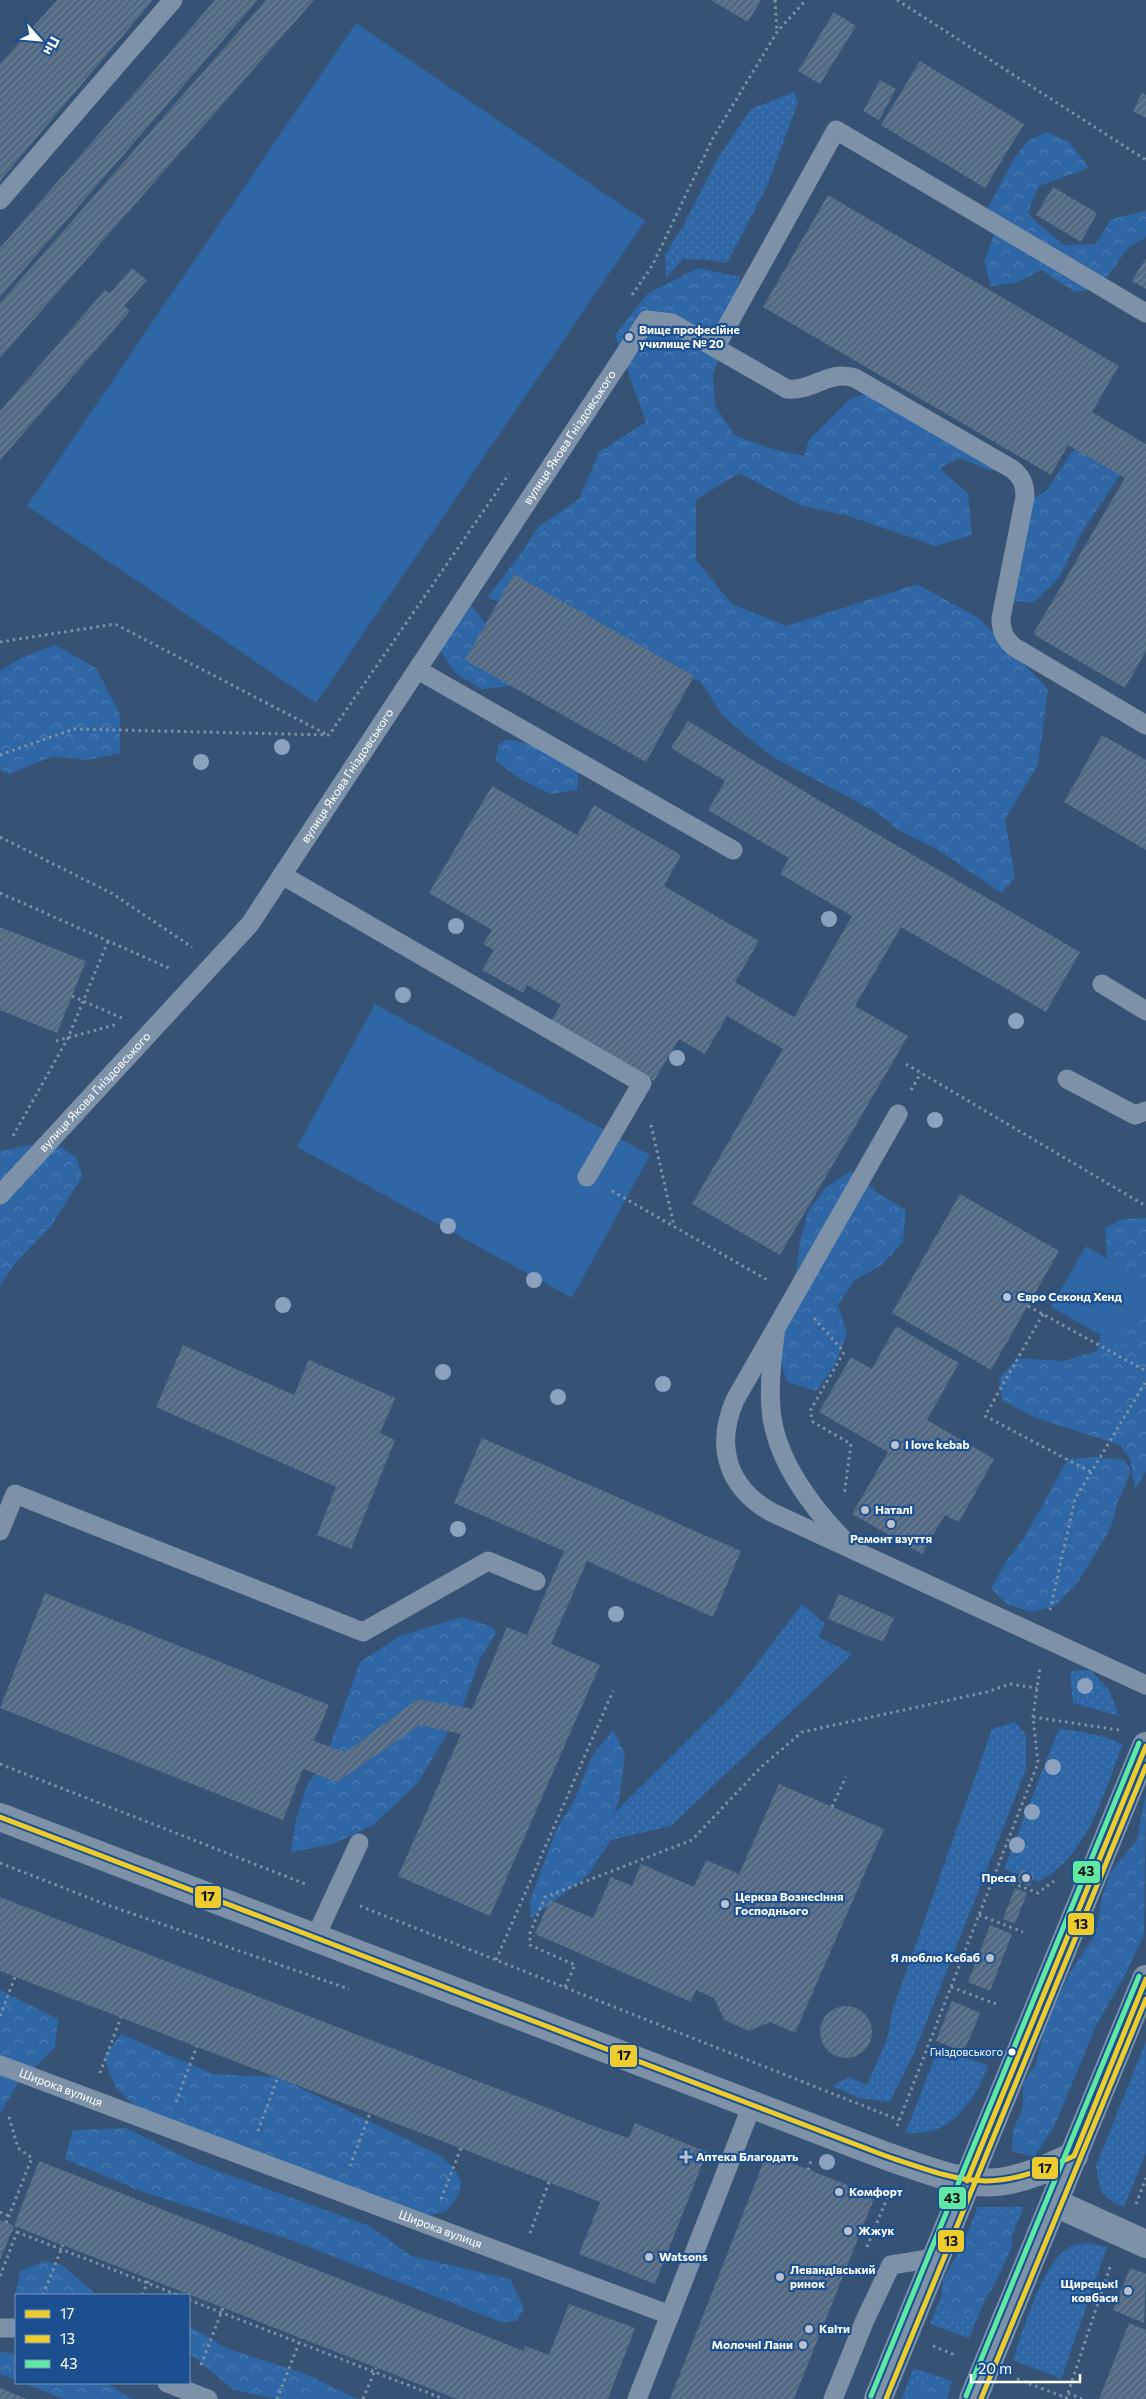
<svg xmlns="http://www.w3.org/2000/svg" width="1146" height="2399" font-family="Commissioner,sans-serif">
  <defs>
    <pattern id="grass-dots" width="8" height="8" patternUnits="userSpaceOnUse" patternTransform="scale(1.25)"><rect width="8" height="8" fill="#2f66a5"/><path d="M2 2h.1M6 6h.1" fill="none" stroke="#4e7db2" stroke-width="1.8" stroke-linecap="round"/></pattern>
    <pattern id="forest-crowns" width="20" height="18" patternUnits="userSpaceOnUse" patternTransform="scale(1.25)"><rect width="20" height="18" fill="#2f66a5"/><path d="M2 6a3 3 0 1 1 6 0M12 15a3 3 0 1 1 6 0" fill="none" stroke="#4e7db2"/></pattern>
    <pattern id="building-hatch" width="6" height="6" patternUnits="userSpaceOnUse" patternTransform="scale(1.25)"><rect width="6" height="6" fill="#526984"/><path d="M-1 1l2-2M0 6l6-6M5 7l2-2" fill="none" stroke="#6c8096"/></pattern>
  </defs>
  <rect width="100%" height="100%" fill="#365274"/>
  <path fill="url(#grass-dots)" d="M794 92 798 102 768 184 727 263 709 260 683 259 666 278 665 255 683 226 718 158 751 109Z
    M802 1604 825 1624 819 1637 852 1654 671 1826 611 1840 589 1873 543 1891 580 1847 732 1696Z
    M1090 1670 1109 1690 1119 1716 1073 1703 1070 1671Z
    M1015 1722 1026 1735V1770L915 2051 890 2102 859 2098 832 2086 849 2077 867 2085 887 2039 893 2009 992 1729Z
    M1059 1728 1102 1736 1123 1744C1103 1794 1089 1855 1038 1882L1004 1869Z
    M1146 2041V2152L1124 2207C1101 2198 1099 2190 1096 2166Z
    M938 2049 988 2065C980 2092 957 2126 928 2132 920 2133 912 2133 905 2134Z
    M978 2207H1024L969 2338 930 2324Z
    M1091 2243 1107 2247 1061 2379 1013 2360C1022 2332 1045 2253 1075 2245 1080 2243 1086 2244 1091 2243Z
    M914 2368 952 2381 945 2399H901Z"/>
  <path fill="url(#forest-crowns)" d="M1047 132 1069 142 1089 168 1039 186 1028 212 1035 221 1064 245 1096 244 1111 219 1146 211V237L1128 248 1099 288 1075 292 1041 270 1016 283 991 286 984 262 994 235 985 213 1015 157 1029 140Z
    M698 268 740 277 733 320 713 374 715 405 734 435 769 448 804 456 809 440 849 400 881 387 1014 471 989 470 960 458 940 468 968 494 972 535 936 546 848 516 800 505 739 473 696 500V560L732 604 787 626 917 584 979 618 1048 689 1038 765 1005 819 1015 877 1002 893 938 850 900 831 876 812 771 756 723 716 700 681 650 668 514 605 487 598 525 548 538 527 579 499 599 452 646 422 615 335 648 293Z
    M1087 439 1124 469 1081 534 1059 578 1033 603 1009 600 1000 569 1021 507 1047 490 1071 453Z
    M472 606 488 627 512 686 482 689 455 673 441 652 439 628 452 613Z
    M55 645 96 668 120 714V753L87 760 53 756 9 774 0 770V671L21 658Z
    M507 739 534 745 579 770 577 790 550 794 520 779 496 761 498 745Z
    M52 1141 77 1158 82 1177 51 1226 18 1260 0 1285V1151Z
    M851 1171 879 1194 906 1210 903 1242 882 1265 855 1280 838 1304 847 1334 835 1365 816 1391 787 1382 778 1353 793 1294 800 1241 808 1212 825 1188Z
    M1146 1218V1471L1135 1489 1130 1459 1120 1445 1036 1418 1002 1400 999 1379 1017 1358 1063 1361 1097 1351C1107 1310 1109 1270 1105 1228L1122 1219Z
    M1094 1457 1125 1460 1131 1471 1118 1502 1110 1530 1077 1583 1055 1606 1032 1612 1007 1604 991 1588 1007 1560 1024 1538 1068 1459Z
    M462 1617 492 1627 496 1633 480 1659 461 1711 417 1784 373 1825 333 1844 291 1852 295 1824 306 1787 325 1760 360 1662 400 1636Z
    M613 1730 625 1754 619 1801 589 1873 581 1881 531 1918 530 1901 556 1830 574 1801 592 1756Z
    M1146 1791 1144 1934 1125 1975 1096 2026 1054 2127 1034 2157 1012 2151 1013 2130 1023 2108V2084L1036 2063 1045 2027 1070 1972 1096 1933 1101 1901 1110 1873 1137 1840Z
    M0 1990 58 2019 55 2047 16 2086 0 2114Z
    M121 2034 213 2074 278 2077 439 2155 452 2166 462 2182 457 2197 446 2211 430 2215 379 2212 142 2113 116 2088 104 2058Z
    M126 2128 196 2163 370 2226 411 2256 510 2279 524 2308 517 2321 501 2322 291 2240 138 2190 65 2159 73 2130Z
    M1000 2212 1012 2217V2247L994 2285 976 2313 964 2318 950 2317C941 2305 941 2294 943 2279L981 2213Z
    M45 2261 62 2265 96 2294 100 2295H16V2303H14L20 2271Z
    M189 2326 226 2348 308 2375 357 2399H276L234 2390 189 2353Z
    M3 2351 16 2355V2380L0 2374V2352Z
    M932 2378 950 2388 947 2399H907L918 2386Z
    M22 2383H106L132 2399H64Z"/>
  <path fill="#2f66a5" d="M356 23 645 221 316 703 27 506Z
    M375 1004 650 1155 572 1298 297 1147Z
    M1086 1246 1146 1281V1299L1120 1346 1051 1307Z"/>
  <path fill="url(#building-hatch)" d="M57 0H153L0 181V64Z
    M215 0H258L0 297V248Z
    M266 0H314L0 358V303Z
    M711 0H761L748 22Z
    M834 12 856 26 820 84 798 71Z
    M920 61 1024 124 985 188 881 125Z
    M880 80 896 89 879 120 863 111Z
    M1142 93 1146 95V118L1133 111Z
    M1053 187 1097 213 1081 242 1036 215Z
    M828 195 1119 366 1092 412 1146 444V651L1125 688 1033 634 1125 478 1068 445 1051 475 763 307Z
    M1146 258V289L1132 281Z
    M132 268 147 280 124 306 130 311 0 460V411L105 290 110 293Z
    M514 574 694 676 646 762 465 660Z
    M688 721 822 802 1080 952 1046 1012 901 927 855 1006 908 1036 780 1255 692 1204 783 1049 727 1016 705 1054 679 1039 654 1081 551 1021 561 1005 527 985 523 993 482 970 494 950 483 944 492 930 429 893 492 786 577 835 594 805 681 855 664 886 759 941 735 982 794 1017 852 916 780 874 789 858 708 810 725 781 671 748Z
    M1102 735 1146 760V850L1064 802Z
    M0 927 86 961 57 1033 0 1010Z
    M960 1194 1059 1251 991 1370 892 1313Z
    M896 1326 959 1363 927 1420 994 1459 959 1522 945 1515 922 1554 852 1514 888 1452 819 1412 851 1357 872 1369Z
    M183 1345 294 1395 309 1360 395 1398 380 1433 395 1440 351 1549 317 1535 336 1487 156 1407Z
    M482 1438 741 1551 713 1617 587 1561 551 1644 600 1665 490 1916 398 1876 461 1734 420 1725 337 1782 303 1769 283 1820 0 1708 45 1593 329 1705 314 1741 346 1752 418 1699 472 1709 507 1627 527 1635 564 1551 454 1503Z
    M839 1594 894 1618 883 1642 828 1619Z
    M779 1784 884 1829 795 2033 770 2022 749 2031 724 2020 714 1998 696 1990 691 2002 535 1934 550 1900 593 1918 611 1877 632 1886 641 1864 694 1887 706 1860 739 1874Z
    M1022 1869 1034 1875 1030 1886 1016 1881Z
    M1015 1888 1027 1893 1015 1924 1003 1919Z
    M0 1897 607 2131 629 2138 635 2123 707 2152 655 2284 579 2254 600 2202 0 1971Z
    M990 1925 1012 1934 990 1991 968 1982Z
    M952 2001 980 2013 964 2052 936 2041Z
    M820 2032a26 26 0 1 1 52 0a26 26 0 1 1-52 0Z
    M767 2153 875 2196 794 2399H670Z
    M39 2161 524 2351 525 2346 549 2355 569 2304 635 2328 608 2399H457L14 2226Z
    M0 2220 14 2226 0 2260Z
    M1130 2268 1146 2274 1144 2323 1113 2310Z
    M1129 2323 1146 2330V2399H1099Z
    M0 2388 27 2399H0Z"/>
  <g fill="none" stroke-linecap="round" stroke-linejoin="round">
    <path stroke="#7d92a8" stroke-width="3" stroke-dasharray="2.5 4" stroke-linecap="butt" d="M775 0 777 32
      M897 0 1146 160
      M632 295 652 266 713 138 777 32 806 0
      M0 642 115 624 326 734
      M0 755 74 729 329 735 509 474
      M0 837 113 894 192 947
      M0 893 171 969
      M72 996 124 1019
      M56 1041 118 1024
      M906 1064 1146 1206
      M911 1090 921 1073
      M651 1125 674 1226
      M13 1136 68 1038 108 941
      M612 1191 769 1281
      M1028 1306 1146 1371
      M1043 1314 985 1416 1091 1472
      M814 1318 844 1352 810 1411 813 1422 851 1444 844 1496
      M1050 1610 1075 1499 1146 1381
      M1033 1717 1119 1730
      M0 1764 308 1885
      M832 1807 846 1777
      M0 1863 110 1906 349 1989
      M994 1876 1038 1893 1054 1881
      M360 1906 899 2120
      M979 1915 1023 1932
      M496 1960 613 1691
      M565 1987 575 1965 530 1945V1933L545 1897 692 1840 760 1768 802 1732 987 1692 1010 1684 1037 1688
      M951 1987 996 2004
      M0 2016 15 1977
      M100 2073 121 2017
      M176 2102 197 2046
      M897 2126 1038 1763 1033 1717 1040 1667
      M258 2131 278 2077
      M350 2166 370 2113
      M808 2170 811 2161
      M441 2199 461 2148
      M1136 2204 1146 2178
      M0 2212 9 2216
      M6 2223 32 2158 18 2148 9 2117
      M17 2232 178 2295
      M530 2233 549 2182
      M867 2247 888 2196 884 2191
      M0 2276 17 2232 12 2230
      M43 2295 63 2245
      M142 2295 149 2279
      M189 2300 444 2399
      M933 2346 955 2355
      M201 2365 223 2308
      M1017 2379 1067 2398
      M1068 2393 1082 2399
      M277 2399 301 2338
      M363 2399 376 2368
      M1066 2399 1111 2264"/>
    <g stroke="#7d92a8" stroke-width="19">
      <path d="M0 200 173 0"/>
      <path d="M715 348 836 130 1146 313"/>
      <path d="M418 670 733 850"/>
      <path d="M282 875 642 1083 587 1177"/>
      <path d="M1102 984 1146 1011"/>
      <path d="M1067 1079 1135 1115 1146 1111"/>
      <path d="M898 1114 735 1400C715 1446 727 1487 771 1512L1146 1685"/>
      <path id="s1" d="M0 1195 250 924 647 320 672 323 787 389C811 392 830 369 855 378L1012 469C1022 477 1025 484 1025 497L1001 618C1001 631 1004 638 1014 647L1146 725"/>
      <path d="M775 1335C772 1359 769 1383 771 1408 774 1458 812 1508 846 1542"/>
      <path d="M0 1531 15 1494 363 1632 488 1561 536 1581"/>
      <path d="M315 1938 359 1843"/>
      <path id="s2" d="M0 2065 670 2315 752 2105"/>
      <path d="M0 2328H16"/>
      <path d="M167 2383 208 2399"/>
      <path d="M637 2399 670 2315"/>
      <path d="M833 2399 865 2320 891 2265 935 2258"/>
    </g>
    <path stroke="#7d92a8" stroke-width="28" d="M1055 2203 1146 2244"/>
    <path stroke="#7d92a8" stroke-width="28" d="M0 1817 886 2156C923 2168 966 2188 1005 2181 1029 2177 1052 2166 1074 2156
      M878 2399 1146 1746
      M973 2399 1146 1979"/>
    <defs>
      <path id="bus-1" d="M0 1817 886 2156C969 2184 991 2194 1074 2156L1146 1979
        M967 2181 1146 1746"/>
      <path id="bus-2" d="M886 2399 1146 1766
        M981 2399 1146 1999"/>
      <path id="bus-3" d="M871 2396 1139 1743
        M966 2396 1139 1976"/>
    </defs>
    <use href="#bus-1" stroke="#1b4f8f" stroke-width="9"/>
    <use href="#bus-2" stroke="#1b4f8f" stroke-width="9"/>
    <use href="#bus-3" stroke="#1b4f8f" stroke-width="9"/>
    <use href="#bus-1" stroke="#edcd2d" stroke-width="5"/>
    <use href="#bus-2" stroke="#edcd2d" stroke-width="5"/>
    <use href="#bus-3" stroke="#60e9a3" stroke-width="5"/>
  </g>
  <g fill="#8aa2be">
    <circle cx="282" cy="747" r="8"/>
    <circle cx="201" cy="762" r="8"/>
    <circle cx="829" cy="919" r="8"/>
    <circle cx="456" cy="926" r="8"/>
    <circle cx="403" cy="995" r="8"/>
    <circle cx="1016" cy="1021" r="8"/>
    <circle cx="677" cy="1058" r="8"/>
    <circle cx="935" cy="1120" r="8"/>
    <circle cx="448" cy="1226" r="8"/>
    <circle cx="534" cy="1280" r="8"/>
    <circle cx="283" cy="1305" r="8"/>
    <circle cx="443" cy="1372" r="8"/>
    <circle cx="663" cy="1384" r="8"/>
    <circle cx="558" cy="1397" r="8"/>
    <circle cx="458" cy="1529" r="8"/>
    <circle cx="616" cy="1614" r="8"/>
    <circle cx="1085" cy="1686" r="8"/>
    <circle cx="1053" cy="1767" r="8"/>
    <circle cx="1032" cy="1812" r="8"/>
    <circle cx="1017" cy="1845" r="8"/>
    <circle cx="827" cy="2162" r="8"/>
  </g>
  <g fill="#b9c2ce" stroke="#1b4f8f" stroke-width="2">
    <circle cx="629" cy="337" r="5"/>
    <circle cx="1007" cy="1297" r="5"/>
    <circle cx="895" cy="1445" r="5"/>
    <circle cx="865" cy="1510" r="5"/>
    <circle cx="891" cy="1524" r="5"/>
    <circle cx="1026" cy="1878" r="5"/>
    <circle cx="725" cy="1904" r="5"/>
    <circle cx="990" cy="1958" r="5"/>
    <path d="M683.5 2149.5h5v5h5v5h-5v5h-5v-5h-5v-5h5z"/>
    <circle cx="839" cy="2192" r="5"/>
    <circle cx="848" cy="2231" r="5"/>
    <circle cx="649" cy="2257" r="5"/>
    <circle cx="780" cy="2277" r="5"/>
    <circle cx="1128" cy="2291" r="5"/>
    <circle cx="809" cy="2329" r="5"/>
    <circle cx="803" cy="2345" r="5"/>
  </g>
  <circle fill="#fff" stroke="#1b4f8f" stroke-width="2" cx="1012" cy="2052" r="4.5"/>
  <g text-anchor="middle" stroke-width="4.5" stroke-linejoin="round" paint-order="stroke">
    <g font-size="11" fill="#fff" stroke="#1b4f8f" text-anchor="end">
      <text x="1003" y="2056">Гніздовського</text>
    </g>
    <g font-size="12" font-weight="bold" fill="#fff" stroke="#1b4f8f" text-anchor="start">
      <text x="639" y="334">Вище професійне<tspan x="639" dy="14">училище № 20</tspan></text>
      <text x="1017" y="1301">Євро Секонд Хенд</text>
      <text x="905" y="1449">I love kebab</text>
      <text x="875" y="1514">Наталі</text>
      <text x="891" y="1543" text-anchor="middle">Ремонт взуття</text>
      <text x="1016" y="1882" text-anchor="end">Преса</text>
      <text x="735" y="1901">Церква Вознесіння<tspan x="735" dy="14">Господнього</tspan></text>
      <text x="980" y="1962" text-anchor="end">Я люблю Кебаб</text>
      <text x="696" y="2161">Аптека Благодать</text>
      <text x="849" y="2196">Комфорт</text>
      <text x="858" y="2235">Жжук</text>
      <text x="659" y="2261">Watsons</text>
      <text x="790" y="2274">Левандівський<tspan x="790" dy="14">ринок</tspan></text>
      <text x="1118" y="2288" text-anchor="end">Щирецькі<tspan x="1118" dy="14">ковбаси</tspan></text>
      <text x="819" y="2333">Квіти</text>
      <text x="793" y="2349" text-anchor="end">Молочні Лани</text>
    </g>
    <g font-size="12" fill="#fff" stroke="#1b4f8f">
      <text dy="4" stroke="none"><textPath href="#s1" startOffset="951">вулиця Якова Гніздовського</textPath></text>
      <text dy="4" stroke="none"><textPath href="#s1" startOffset="546">вулиця Якова Гніздовського</textPath></text>
      <text dy="4" stroke="none"><textPath href="#s1" startOffset="140">вулиця Якова Гніздовського</textPath></text>
      <text dy="4" stroke="none"><textPath href="#s2" startOffset="65">Широка вулиця</textPath></text>
      <text dy="4" stroke="none"><textPath href="#s2" startOffset="470">Широка вулиця</textPath></text>
    </g>
  </g>
  <g stroke="#1b4f8f" stroke-width="2">
    <rect x="1072" y="1860" width="29" height="24" rx="5" fill="#60e9a3"/>
    <rect x="194" y="1885" width="28" height="24" rx="5" fill="#edcd2d"/>
    <rect x="1067" y="1912" width="28" height="24" rx="5" fill="#edcd2d"/>
    <rect x="609" y="2044" width="29" height="24" rx="5" fill="#edcd2d"/>
    <rect x="1031" y="2156" width="28" height="24" rx="5" fill="#edcd2d"/>
    <rect x="938" y="2186" width="29" height="24" rx="5" fill="#60e9a3"/>
    <rect x="937" y="2229" width="28" height="24" rx="5" fill="#edcd2d"/>
  </g>
  <g font-size="14" text-anchor="middle" font-weight="bold" fill="#111">
    <text x="1086" y="1876">43</text>
    <text x="208" y="1901">17</text>
    <text x="1081" y="1929">13</text>
    <text x="624" y="2060">17</text>
    <text x="1045" y="2173">17</text>
    <text x="952" y="2203">43</text>
    <text x="951" y="2246">13</text>
  </g>
  <rect x="15" y="2294" width="175" height="90" fill="#1b4f8f" stroke="#7695bc"/>
  <rect x="25" y="2310" width="25" height="8" fill="#edcd2d" stroke="#7695bc"/>
  <text x="60" y="2319" font-size="15" fill="#ffffff">17</text>
  <rect x="25" y="2335" width="25" height="8" fill="#edcd2d" stroke="#7695bc"/>
  <text x="60" y="2344" font-size="15" fill="#ffffff">13</text>
  <rect x="25" y="2360" width="25" height="8" fill="#60e9a3" stroke="#7695bc"/>
  <text x="60" y="2369" font-size="15" fill="#ffffff">43</text>
  <g transform="translate(40 40) rotate(117)" stroke="#1b4f8f" stroke-width="4" paint-order="stroke">
  <path d="M0-4L9 19L0 12L-9 19Z" fill="#ffffff"/>
  <text y="-8" font-size="14" font-weight="bold" text-anchor="middle" fill="#ffffff">Пн</text>
  </g>
  <path d="M971 2374v8h109v-8" fill="none" stroke="#ffffff" stroke-width="2.5"/>
  <text x="978" y="2374" font-size="15" fill="#ffffff" stroke="#1b4f8f" stroke-width="4" paint-order="stroke">20 m</text>
</svg>
